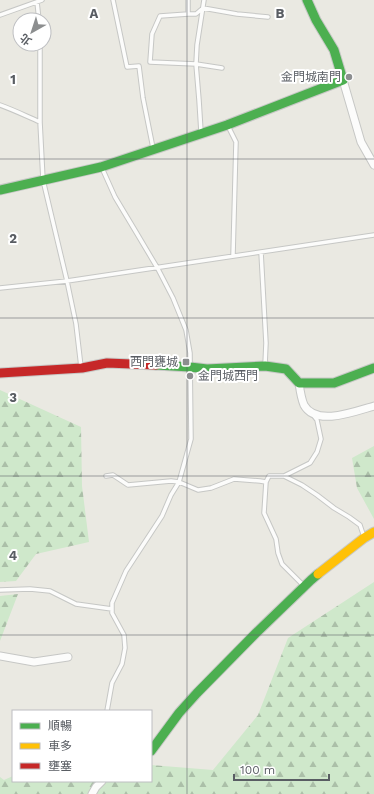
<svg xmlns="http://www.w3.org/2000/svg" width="374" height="794" font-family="'Work Sans','Noto Sans TC',sans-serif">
  <defs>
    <pattern id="forest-firs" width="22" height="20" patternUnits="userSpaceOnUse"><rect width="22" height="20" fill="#cfe8cb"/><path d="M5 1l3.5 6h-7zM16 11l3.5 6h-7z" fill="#abbfa8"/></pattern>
  </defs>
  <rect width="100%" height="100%" fill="#eae9e2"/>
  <path fill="url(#forest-firs)" d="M0 390 81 427 82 486 89 542 36 554 16 581 0 582Z
    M374 446V519L357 488 352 458Z
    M374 582V794H0V777L4 780 13 776V781H151V765L213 770 258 715 288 638Z
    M18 594 0 641V596Z"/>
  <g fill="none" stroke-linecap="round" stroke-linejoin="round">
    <defs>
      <path id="lane" d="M113 0 127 67 139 66 143 98 153 148
        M37 2 39 20
        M188 14V0
        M0 15 42 0
        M40 44V122L43 180 67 281 76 324 81 367
        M222 68 196 64 150 62 152 34 160 16 188 14H196L203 8 237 14 268 17
        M0 105C14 110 26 116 40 122
        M228 126 236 142 233 255
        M201 132 199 100 196 64 197 45 204 0
        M102 168 115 197 136 232 158 269 173 298 186 330 190 353 191 439 179 482 171 495 162 516 126 571 112 603V613L124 635 125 648 122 664 112 683 107 711
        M261 252 266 343 265 365
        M0 288 67 281 374 235
        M106 476 113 475 128 485 171 481 179 482 198 490 211 488 234 479 260 481 266 482 264 513 276 539 278 553 282 564 304 586
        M284 476 310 463 317 452 321 439 317 420 314 416
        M266 482 269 476H284L302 485 317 495 334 508 349 517 360 525 364 537
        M0 590 30 589 50 591 76 604 112 609"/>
      <path id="street" d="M343 80 361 142 374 165
        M299 383C300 390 301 398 304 405 316 427 356 411 374 406
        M0 656 34 662 68 657
        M92 794 96 787 102 781"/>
      <path id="fast" d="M0 190 101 167 227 125 343 80 334 50 316 20 307 0
        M156 365 190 367 207 369 265 366 286 369 299 383H334L374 368
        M151 751 179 713 197 693 256 633 311 580 318 574"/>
      <path id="slow" d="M318 574 364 538 374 532"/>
      <path id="jam" d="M0 373 82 368 107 363 156 365"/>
    </defs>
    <use href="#lane" stroke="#c6c7c5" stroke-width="5.5"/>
    <use href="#street" stroke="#c6c7c5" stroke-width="9"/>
    <use href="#fast" stroke="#c7c8c6" stroke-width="11"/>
    <use href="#slow" stroke="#c7c8c6" stroke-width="11"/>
    <use href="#jam" stroke="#c7c8c6" stroke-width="11"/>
    <use href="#lane" stroke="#fcfcfb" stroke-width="3.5"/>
    <use href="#street" stroke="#fcfcfb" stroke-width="7"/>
    <use href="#fast" stroke="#4caf50" stroke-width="9"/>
    <use href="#slow" stroke="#ffc107" stroke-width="9"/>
    <use href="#jam" stroke="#c62828" stroke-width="9"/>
  </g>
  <path fill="none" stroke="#595d63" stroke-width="1" stroke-opacity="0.55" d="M187 0V794M0 159H374M0 318H374M0 476H374M0 635H374"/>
  <g fill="#8c8e8f" stroke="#fff" stroke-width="1.5">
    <circle cx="349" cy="77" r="4"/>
    <rect x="182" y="358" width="8" height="8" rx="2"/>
    <circle cx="190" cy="376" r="4"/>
  </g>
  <g text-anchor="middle" stroke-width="4" stroke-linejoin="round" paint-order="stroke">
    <g font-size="12" fill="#595d63" stroke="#fff" text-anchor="end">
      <text x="341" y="81">金門城南門</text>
      <text x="178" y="366">西門甕城</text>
      <text x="198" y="380" text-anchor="start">金門城西門</text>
    </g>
  </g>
  <g font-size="13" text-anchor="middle" font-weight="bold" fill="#595d63" stroke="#fff" stroke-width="4" stroke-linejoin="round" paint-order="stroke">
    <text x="94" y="18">A</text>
    <text x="280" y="18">B</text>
    <text x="13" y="84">1</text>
    <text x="13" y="243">2</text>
    <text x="13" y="402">3</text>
    <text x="13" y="560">4</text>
  </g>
  <rect x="12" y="710" width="140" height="72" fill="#ffffff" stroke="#bdbec1"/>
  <rect x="20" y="723" width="20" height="6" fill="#4caf50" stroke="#bdbec1"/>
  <text x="48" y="730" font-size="12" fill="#595d63">順暢</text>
  <rect x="20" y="743" width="20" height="6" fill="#ffc107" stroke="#bdbec1"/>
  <text x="48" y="750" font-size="12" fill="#595d63">車多</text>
  <rect x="20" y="763" width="20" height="6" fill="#c62828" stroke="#bdbec1"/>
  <text x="48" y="770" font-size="12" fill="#595d63">壅塞</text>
  <g transform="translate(32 32) rotate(219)"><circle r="19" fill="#ffffff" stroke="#bdbec1"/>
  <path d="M0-3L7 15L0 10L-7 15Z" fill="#8c8e8f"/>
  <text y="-6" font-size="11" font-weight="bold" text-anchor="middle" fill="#595d63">北</text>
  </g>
  <path d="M234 774v6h95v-6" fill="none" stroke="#595d63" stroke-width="2"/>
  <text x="240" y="774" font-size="12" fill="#595d63" stroke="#ffffff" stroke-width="3" paint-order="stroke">100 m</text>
</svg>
